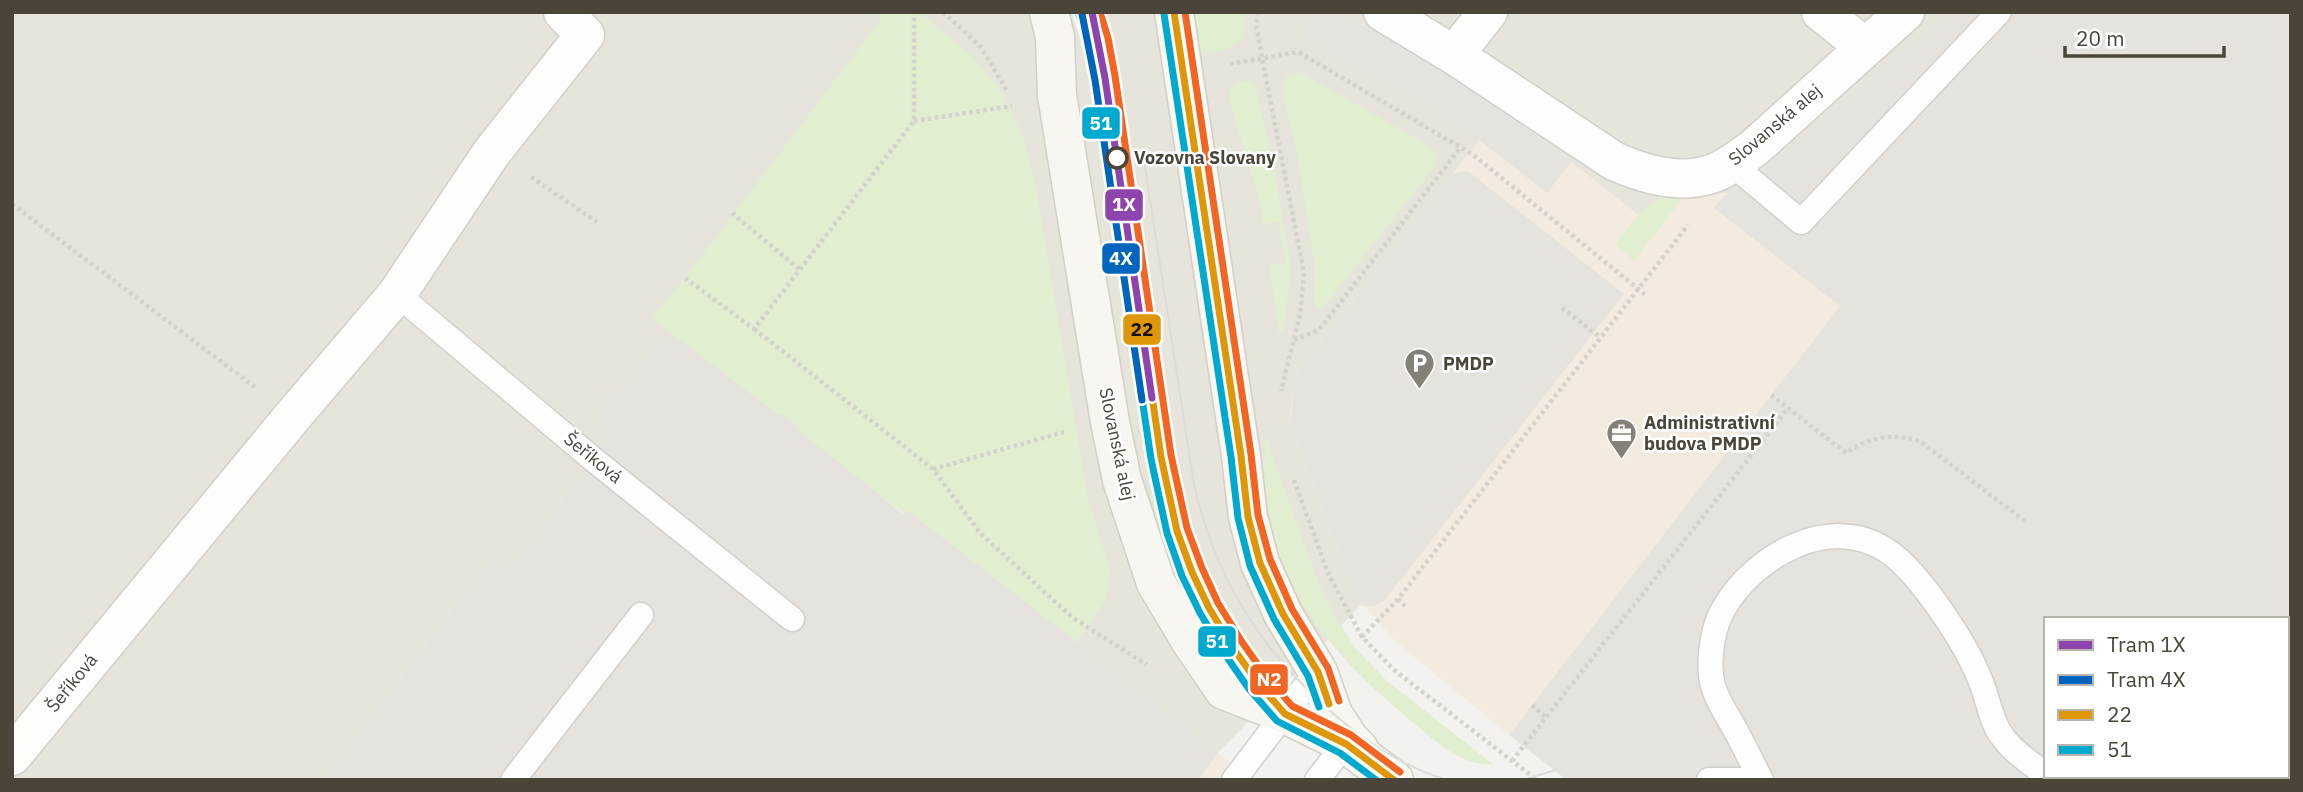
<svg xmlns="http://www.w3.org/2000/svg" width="2303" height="792" font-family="'IBM Plex Sans',sans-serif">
  <rect width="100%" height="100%" fill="#f4f2ee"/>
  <path fill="#e7e4dc" d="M12 12H1947L1752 181 1727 193 1661 196 1638 215 1504 109 1297 373 1292 398 1291 425 1339 552 1362 604 1218 753 907 510 634 376 620 392 596 407 604 413 609 439 517 562 508 573 492 558 323 780H12Z"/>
  <path fill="#f3ebdf" d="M1504 109 1638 215 1661 196 1727 193 1714 208 1841 305 1509 735 1395 641 1362 604 1339 552 1291 425 1292 398 1297 373Z
    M1218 753 1252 780H1198Z"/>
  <path fill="#e6e2de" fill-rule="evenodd" d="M1947 12H2291V780H1567L1509 735 1840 306 1714 208 1727 193 1752 181ZM2046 619H2287V776H2046Z
    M669 330 778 414 779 412 797 426 796 429 903 514 906 509 1218 753 1198 780H323L492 558 508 572 517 562 609 439 593 427 603 413 595 406 612 385 620 392Z"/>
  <path fill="#e1eecf" d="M875 12H919L970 54 998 86 1021 131 1035 180 1088 498 1110 571 1107 598 1077 642 907 510 904 514 795 428 797 426 780 413 778 415 651 318 685 278 882 18Z
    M1194 12H1243L1244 37 1225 50 1200 54Z
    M1300 72 1429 146 1436 156 1435 166 1326 304 1320 308H1316L1313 302 1315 269 1297 153 1283 93V87L1286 77Z
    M1252 81 1255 83 1274 165 1291 272 1283 333 1279 334 1270 269V265L1286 262 1279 222 1263 224 1261 206 1228 96C1231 83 1239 81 1252 81Z
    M1689 190 1634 261 1615 245C1637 217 1649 193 1689 190Z
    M1265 434 1315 574 1334 615 1356 649 1387 681 1494 765C1487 764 1479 764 1472 762 1450 755 1433 739 1415 724 1358 678 1297 617 1275 545 1263 505 1264 476 1265 434Z"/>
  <path fill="#e6e3df" d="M1313 12H1339L1489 98 1571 162 1547 193 1469 132 1300 35Z
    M1947 12H2044L2057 28 1841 305 1714 208 1727 193 1752 181Z
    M1468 171 1624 294 1385 600 1374 606H1363L1355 592 1339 552 1291 425 1294 381 1297 373 1451 176 1458 172Z
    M1820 547 1957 653 1861 777 1724 670 1748 640 1725 622 1773 560 1796 577Z"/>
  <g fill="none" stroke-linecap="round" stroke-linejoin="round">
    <defs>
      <path id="lane" d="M1089 12 1098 40 1105 78 1161 457 1177 531 1192 572 1209 608 1233 648 1258 683 1278 705
        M1732 164 1801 222 1999 12
        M397 294 594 460 792 619
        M513 780 641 615
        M1234 780 1304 688 1318 672
        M1317 780 1349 739
        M1709 780H1761
        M1761 780C1753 764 1745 748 1737 733 1727 714 1713 696 1711 675 1709 654 1713 626 1724 608 1754 556 1830 513 1886 550 1919 571 1967 645 1981 682 1988 699 1991 722 2002 736 2013 752 2031 763 2046 775"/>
      <path id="street" d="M1383 12 1454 55 1614 161C1643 174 1679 185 1711 174 1727 169 1741 157 1754 148L1905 12
        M1821 12 1865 47
        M1454 55 1488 12
        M12 756 293 416 397 294 492 152 585 35 563 12"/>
      <path id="secondary" d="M1049 12 1055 37 1057 95 1110 422 1122 480 1156 583 1190 640 1224 690 1285 714 1346 744 1394 780
        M1174 12 1241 456 1248 517 1260 563 1283 614 1318 672 1333 714 1349 739 1359 749"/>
    </defs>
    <use href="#lane" stroke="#d2d0cb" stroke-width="27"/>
    <use href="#street" stroke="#d2d0cb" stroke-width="41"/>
    <use href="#secondary" stroke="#d3cfc5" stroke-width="41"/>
    <path stroke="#d3d2cc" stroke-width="4.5" stroke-dasharray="3.5 3.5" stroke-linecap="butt" d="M943 12 981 47 1007 91
      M1258 12 1256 25 1262 58 1304 273 1300 315 1281 391
      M1230 64 1298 52 1472 154 1647 296
      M914 121 1012 106
      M531 177 597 222
      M12 204 255 387
      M732 213 799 269
      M685 278 754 329 914 121V12
      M1562 308 1600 337
      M754 329 933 469 981 534 1073 618 1147 665
      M1294 340 1319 330 1461 147
      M1771 395 1846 453C1868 437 1895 432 1921 442L2026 522
      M933 469 1064 432
      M1294 480 1328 573 1362 637 1394 670 1537 780
      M1398 599 1405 606
      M1362 637 1398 599 1688 225
      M1532 705 1546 718
      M1512 761 1788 408"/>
    <use href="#lane" stroke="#fdfdfc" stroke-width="24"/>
    <use href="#street" stroke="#fdfdfc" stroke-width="38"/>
    <use href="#secondary" stroke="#f7f6f1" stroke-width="38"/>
    <path stroke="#dbdbda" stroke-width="2" d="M1143 154 1194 485C1215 576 1259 648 1329 710 1364 741 1402 767 1448 780
      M1152 398C1164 511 1201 633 1285 713 1311 738 1342 758 1370 780
      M1523 780 1555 770"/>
    <defs>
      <path id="bus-1" d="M1089 12 1098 40 1105 78 1161 457 1177 531 1192 572 1209 608 1233 648 1258 683 1285 714 1346 744 1394 780
        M1174 12 1241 456 1248 517 1260 563 1283 614 1318 672 1329 704"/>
      <path id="bus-2" d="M1164 14 1231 457 1238 518 1250 566 1274 619 1308 676 1319 707
        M1079 15 1088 43 1095 80 1151 459 1167 533 1182 576 1200 613 1224 653 1249 689 1277 721 1340 753 1376 780"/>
      <path id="bus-3" d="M1100 12 1108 38 1115 76 1171 455 1187 528 1202 568 1218 603 1242 642 1266 676 1292 706 1351 735 1400 772
        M1185 12 1251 454 1258 515 1270 559 1292 609 1328 668 1339 701"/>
    </defs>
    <use href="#bus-1" stroke="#fff" stroke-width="12"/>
    <use href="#bus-2" stroke="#fff" stroke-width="12"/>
    <use href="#bus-3" stroke="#fff" stroke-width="12"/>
    <use href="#bus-1" stroke="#dd9709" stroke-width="7"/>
    <use href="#bus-2" stroke="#00a9ce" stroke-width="7"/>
    <use href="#bus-3" stroke="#f26522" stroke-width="7"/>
    <defs>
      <path id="tram-1" d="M1092 12 1105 78 1152 398"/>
      <path id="tram-2" d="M1082 14 1095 80 1142 400"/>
    </defs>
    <use href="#tram-1" stroke="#fff" stroke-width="12"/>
    <use href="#tram-2" stroke="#fff" stroke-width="12"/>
    <use href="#tram-1" stroke="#8e44ad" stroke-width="7"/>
    <use href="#tram-2" stroke="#0065bd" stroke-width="7"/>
  </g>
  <defs>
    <symbol id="parking-pin" viewBox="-11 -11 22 30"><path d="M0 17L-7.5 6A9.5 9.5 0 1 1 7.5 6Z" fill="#868178" stroke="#fff"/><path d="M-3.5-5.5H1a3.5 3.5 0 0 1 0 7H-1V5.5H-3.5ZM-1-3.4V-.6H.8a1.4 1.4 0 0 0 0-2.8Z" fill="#fff"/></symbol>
    <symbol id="office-pin" viewBox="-11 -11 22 30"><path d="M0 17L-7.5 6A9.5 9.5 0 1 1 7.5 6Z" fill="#868178" stroke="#fff"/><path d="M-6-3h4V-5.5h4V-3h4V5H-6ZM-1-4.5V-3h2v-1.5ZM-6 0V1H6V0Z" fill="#fff"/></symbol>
  </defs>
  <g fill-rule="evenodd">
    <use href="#parking-pin" x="1402" y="346" width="35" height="47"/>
    <use href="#office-pin" x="1604" y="416" width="35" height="47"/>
  </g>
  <circle fill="#fff" stroke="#4b4439" stroke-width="3.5" cx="1117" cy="158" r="10"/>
  <g text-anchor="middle" stroke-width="5" stroke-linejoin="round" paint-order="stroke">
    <g font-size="18" fill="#4b4439" stroke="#fff">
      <text transform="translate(1775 125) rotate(-40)" y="6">Slovanská alej</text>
      <text transform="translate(1117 444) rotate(78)" y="6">Slovanská alej</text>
      <text transform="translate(593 458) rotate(39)" y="6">Šeříková</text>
      <text transform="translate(72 683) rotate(-51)" y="6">Šeříková</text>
    </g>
    <g font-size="18" font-weight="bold" fill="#4b4439" stroke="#fff" text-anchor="start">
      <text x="1134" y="164">Vozovna Slovany</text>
    </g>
    <g font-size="18" font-weight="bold" fill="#4b4439" stroke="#fff" text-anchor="start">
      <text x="1443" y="370">PMDP</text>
      <text x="1644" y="429">Administrativní<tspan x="1644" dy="21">budova PMDP</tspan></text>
    </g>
  </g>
  <g stroke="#fff" stroke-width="2.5">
    <rect x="1081" y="106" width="40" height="34" rx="7" fill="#00a9ce"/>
    <rect x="1104" y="188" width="40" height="34" rx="7" fill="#8e44ad"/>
    <rect x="1101" y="242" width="40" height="33" rx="7" fill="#0065bd"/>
    <rect x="1122" y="313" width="40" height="33" rx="7" fill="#dd9709"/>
    <rect x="1197" y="625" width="40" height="33" rx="7" fill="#00a9ce"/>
    <rect x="1249" y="663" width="40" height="33" rx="7" fill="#f26522"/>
  </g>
  <g font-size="19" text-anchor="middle" font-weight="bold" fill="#fff">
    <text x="1101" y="130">51</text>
    <text x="1124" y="211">1X</text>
    <text x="1121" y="265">4X</text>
    <text x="1217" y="648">51</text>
    <text x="1269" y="686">N2</text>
  </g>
  <g font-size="19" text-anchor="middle" font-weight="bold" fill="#111">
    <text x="1142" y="336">22</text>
  </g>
  <rect width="2303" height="792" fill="none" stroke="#4b4439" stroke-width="28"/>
  <rect x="2044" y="617" width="245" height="161" fill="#ffffff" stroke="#b7b4b0" stroke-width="2"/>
  <rect x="2058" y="640" width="35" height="10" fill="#8e44ad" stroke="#b7b4b0" stroke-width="2"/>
  <text x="2107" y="652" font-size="21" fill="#4b4439">Tram 1X</text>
  <rect x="2058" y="675" width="35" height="10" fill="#0065bd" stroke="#b7b4b0" stroke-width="2"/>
  <text x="2107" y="687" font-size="21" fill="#4b4439">Tram 4X</text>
  <rect x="2058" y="710" width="35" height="10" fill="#dd9709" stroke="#b7b4b0" stroke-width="2"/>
  <text x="2107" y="722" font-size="21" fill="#4b4439">22</text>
  <rect x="2058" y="745" width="35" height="10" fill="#00a9ce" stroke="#b7b4b0" stroke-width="2"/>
  <text x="2107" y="757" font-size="21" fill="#4b4439">51</text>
  <path d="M2065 46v10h159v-10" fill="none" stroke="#4b4439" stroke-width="3.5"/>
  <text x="2076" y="46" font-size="21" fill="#4b4439" stroke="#ffffff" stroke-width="5" paint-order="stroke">20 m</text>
</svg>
